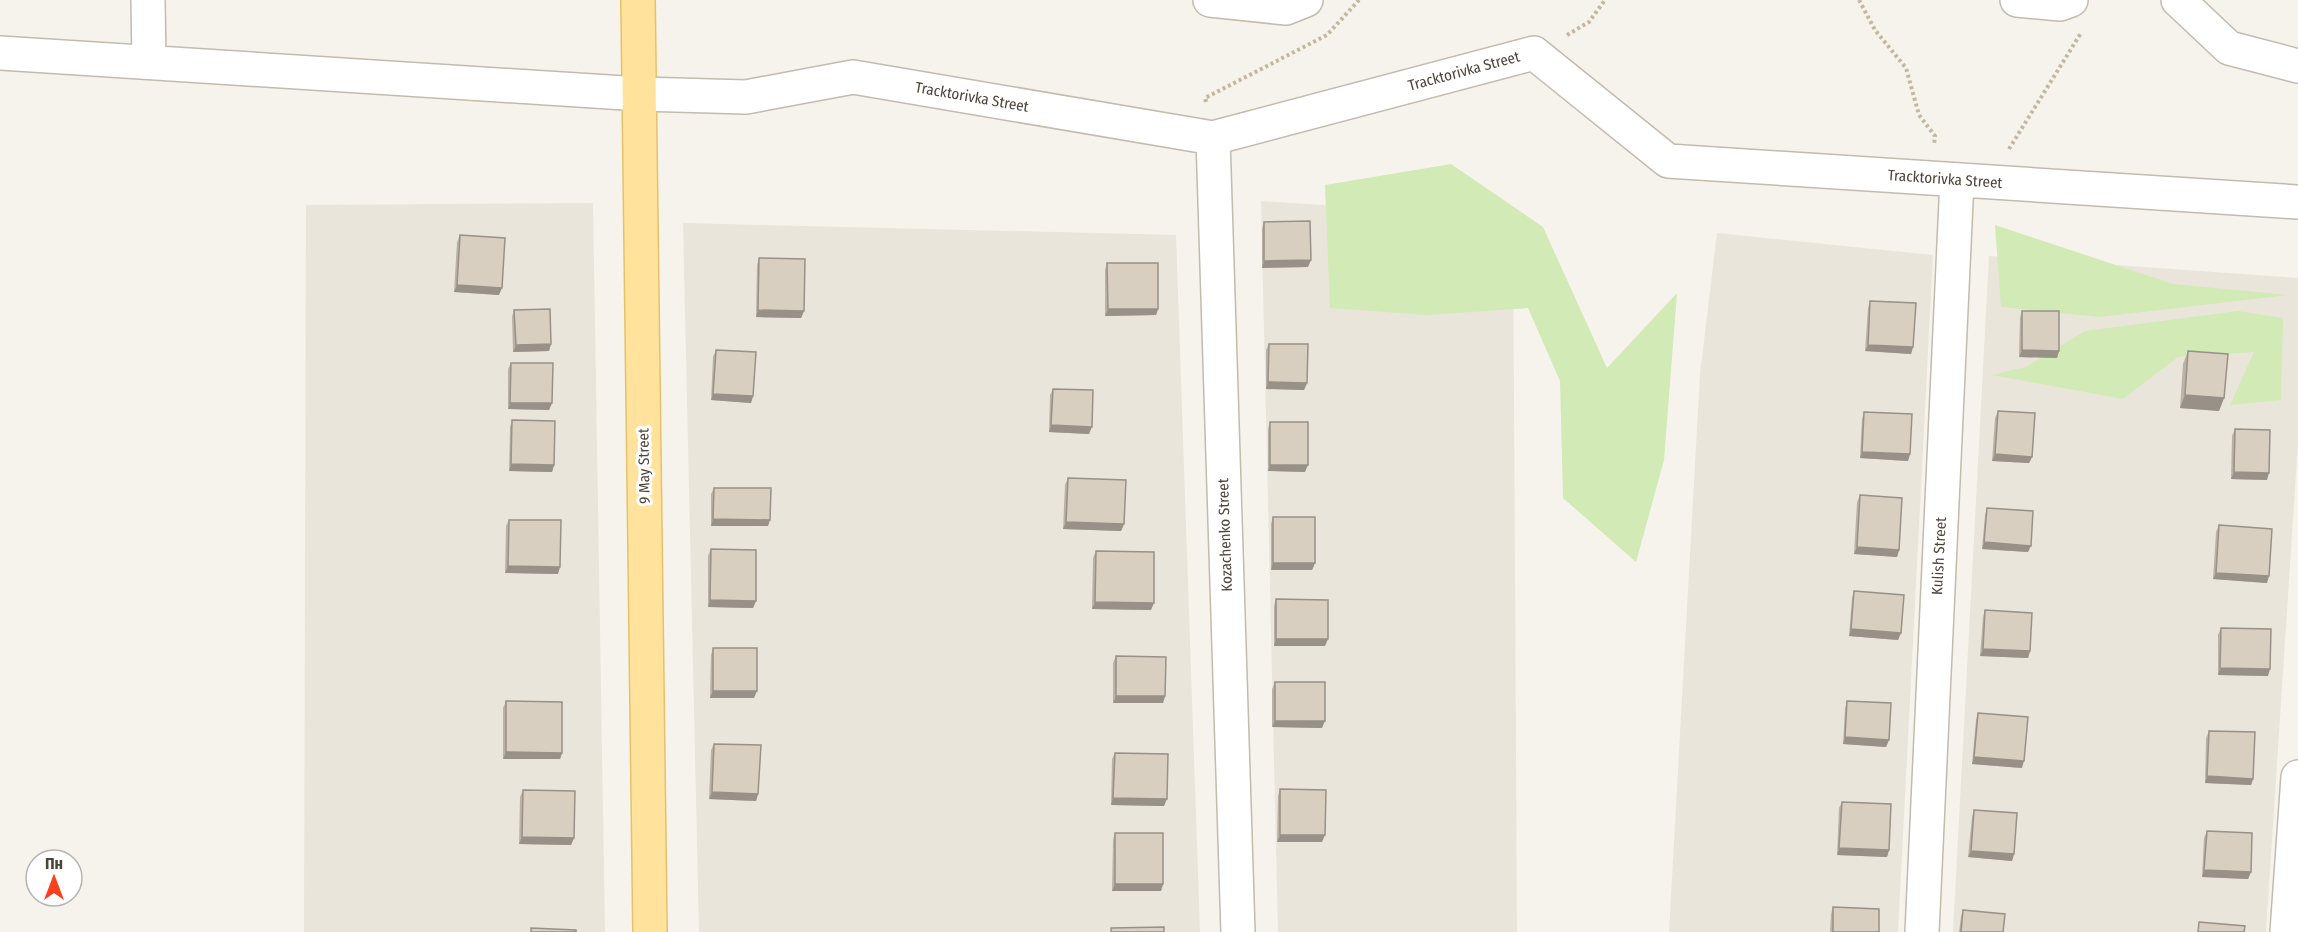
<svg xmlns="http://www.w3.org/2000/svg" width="2298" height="932" font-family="'Fira Sans Condensed',sans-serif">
  <rect width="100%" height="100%" fill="#f6f3ec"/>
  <path fill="#eae5da" d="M1261 201 1513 218 1517 932H1278Z
    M593 203 605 932H304L306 205Z
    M683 223 1176 235 1200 932H699Z
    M1717 233 1933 255 1898 932H1669L1700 374Z
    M1989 256 2298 278V443L2266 932H1953Z"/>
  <path fill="#d2eab5" d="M1451 164 1543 227 1607 368 1677 293 1664 460 1636 562 1563 498 1560 381 1528 308 1427 315 1330 308 1325 185Z
    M1995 225 2173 284 2289 295 2100 317 2001 307Z
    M2238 311 2283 318 2281 400 2230 405 2254 352 2178 357 2123 399 1992 375 2026 367 2085 331Z"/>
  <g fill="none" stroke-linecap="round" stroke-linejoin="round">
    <defs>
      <path id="minor" d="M148 0 149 62
        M1210 0 1286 8 1306 0
        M2017 0 2060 4 2071 0
        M2178 0 2229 48 2298 66
        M0 53 640 94 746 97 853 77 1213 138 1534 53 1668 161 2298 202
        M1213 138 1238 932
        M1922 932 1957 180
        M2287 932 2298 777"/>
      <path id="major" d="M638 0 650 932"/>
    </defs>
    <use href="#minor" stroke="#c2bbae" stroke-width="36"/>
    <use href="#major" stroke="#e6c16a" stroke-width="36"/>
    <path stroke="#c4b79f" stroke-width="4" stroke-dasharray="3 3" stroke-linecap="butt" d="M1859 0 1875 30 1906 68 1919 115 1935 136 1934 145
      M1567 35 1589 22 1605 0
      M1206 102 1205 98 1327 35 1359 0
      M2009 149 2081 33"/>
    <use href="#minor" stroke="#fff" stroke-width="33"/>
    <use href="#major" stroke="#ffe39c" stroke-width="33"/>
  </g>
  <path fill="#bab2a6" d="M1264 222 1308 267 1262 268V229Z
    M460 235 499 295 454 292 457 242Z
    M759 258 804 311 801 318 756 317 757 265Z
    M1107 263 1158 309 1156 315 1105 316V270Z
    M1870 301 1913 347 1911 354 1865 351 1868 308Z
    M514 310 551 344 549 351 513 352 512 317Z
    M2022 311 2059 351 2057 358 2019 357 2020 318Z
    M1269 344 1307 383 1304 390 1266 389V350Z
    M716 350 753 396 751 403 711 400 713 357Z
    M2188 351 2224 398 2219 411 2180 408 2183 364Z
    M511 363 552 403 549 410 508 409V369Z
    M1053 389 1089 434 1049 432 1050 395Z
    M1998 411 2032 457 2029 463 1992 461 1995 418Z
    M1864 412 1910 454 1908 461 1860 458 1862 419Z
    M512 420 554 465 552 472 509 471 510 427Z
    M1270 422 1305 472 1268 471V429Z
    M2235 429 2267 480 2231 479 2232 436Z
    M1068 478 1124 524 1121 531 1063 529 1065 485Z
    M714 488 768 526H711V494Z
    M1860 495 1899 550 1897 557 1854 554 1857 502Z
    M1987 508 2028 552 1982 549 1985 515Z
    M1273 517 1315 563 1312 570H1271V524Z
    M509 520 558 574 505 573 506 526Z
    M2219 525 2267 583 2213 579 2216 532Z
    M711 549 756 601 753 608 708 607V556Z
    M1096 551 1151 610 1092 609 1093 558Z
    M1854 591 1901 633 1898 640 1849 636 1852 598Z
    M1276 599 1325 646H1274V606Z
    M1985 610 2030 651 2028 658 1980 656 1983 617Z
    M2221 628 2268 676 2218 675V635Z
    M713 648 754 698H710L711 655Z
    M1116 656 1165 696 1163 703H1113V663Z
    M1275 682 1322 728 1272 727V689Z
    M506 701 562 753 560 759H503V708Z
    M1847 701 1889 740 1886 747 1843 744 1845 708Z
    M1978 713 2022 768 1972 764 1976 720Z
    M2209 731 2253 779 2251 785 2205 783 2206 738Z
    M714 744 758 794 756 801 709 799 711 750Z
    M1115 753 1164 806 1111 805 1112 759Z
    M1280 789 1322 842H1277L1278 796Z
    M523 790 574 838 571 845 519 844 520 797Z
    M1842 802 1889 850 1887 857 1837 855 1839 808Z
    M1974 810 2014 854 2012 861 1968 857 1972 817Z
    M2207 831 2251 872 2248 879 2202 877 2204 838Z
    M1115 833 1163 884 1161 891H1112L1113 840Z
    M1833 907 1879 932H1830L1831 914Z
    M1963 910 2003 932H1959L1961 917Z"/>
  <path fill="#979187" d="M1311 260 1308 267 1262 268 1264 261Z
    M457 285 502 288 499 295 454 292Z
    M1108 309H1158L1156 315 1105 316Z
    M758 310 804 311 801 318 756 317Z
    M551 344 549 351 513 352 516 345Z
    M1868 345 1913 347 1911 354 1865 351Z
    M2022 350 2059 351 2057 358 2019 357Z
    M1268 382 1307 383 1304 390 1266 389Z
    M713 394 753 396 751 403 711 400Z
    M2185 395 2224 398 2219 411 2180 408Z
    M510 403H552L549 410 508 409Z
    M1051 425 1092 427 1089 434 1049 432Z
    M1862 452 1910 454 1908 461 1860 458Z
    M1995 454 2032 457 2029 463 1992 461Z
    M511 464 554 465 552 472 509 471Z
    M1270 465H1308L1305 472 1268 471Z
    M2234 472 2269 473 2267 480 2231 479Z
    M713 519 770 520 768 526H711Z
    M1066 522 1124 524 1121 531 1063 529Z
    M1984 542 2031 546 2028 552 1982 549Z
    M1857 547 1899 550 1897 557 1854 554Z
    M1273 563H1315L1312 570H1271Z
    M508 566 560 567 558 574 505 573Z
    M2216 573 2269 576 2267 583 2213 579Z
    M710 600 756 601 753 608 708 607Z
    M1095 602 1154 603 1151 610 1092 609Z
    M1851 629 1901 633 1898 640 1849 636Z
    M1276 639H1328L1325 646H1274Z
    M1983 649 2030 651 2028 658 1980 656Z
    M2220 668 2270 669 2268 676 2218 675Z
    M713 691H757L754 698H710Z
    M1116 696H1165L1163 703H1113Z
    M1275 721H1325L1322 728 1272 727Z
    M1845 737 1889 740 1886 747 1843 744Z
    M506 752 562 753 560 759H503Z
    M1974 757 2024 761 2022 768 1972 764Z
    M2207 776 2253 779 2251 785 2205 783Z
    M712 792 758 794 756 801 709 799Z
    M1113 798 1167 799 1164 806 1111 805Z
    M1280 835H1325L1322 842H1277Z
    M522 837 574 838 571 845 519 844Z
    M1839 848 1889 850 1887 857 1837 855Z
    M1971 851 2014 854 2012 861 1968 857Z
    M2204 870 2251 872 2248 879 2202 877Z
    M1115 884H1163L1161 891H1112Z"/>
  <path fill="#d8cfc1" stroke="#979187" stroke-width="1.5" d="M1310 221 1311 260 1264 261V222Z
    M460 235 505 238 502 288 457 285Z
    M759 258 805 259 804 311 758 310Z
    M1107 263H1158V309H1108Z
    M1870 301 1916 303 1913 347 1868 345Z
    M550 309 551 344 516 345 514 310Z
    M2022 311H2059V351L2022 350Z
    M1269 344H1308L1307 383 1268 382Z
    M716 350 756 352 753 396 713 394Z
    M2188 351 2228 354 2224 398 2185 395Z
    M511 363H553L552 403H510Z
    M1053 389 1093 390 1092 427 1051 425Z
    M1998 411 2035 413 2032 457 1995 454Z
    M1864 412 1912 414 1910 454 1862 452Z
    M512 420 555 421 554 465 511 464Z
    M1270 422H1308V465H1270Z
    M2235 429 2270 430 2269 473 2234 472Z
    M1068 478 1126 480 1124 524 1066 522Z
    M714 488H771L770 520 713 519Z
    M1860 495 1902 498 1899 550 1857 547Z
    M1987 508 2033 511 2031 546 1984 542Z
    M1273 517H1315V563H1273Z
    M509 520H561L560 567 508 566Z
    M2219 525 2272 529 2269 576 2216 573Z
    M711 549 756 550V601L710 600Z
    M1096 551 1154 552V603L1095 602Z
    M1854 591 1904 595 1901 633 1851 629Z
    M1276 599 1328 600V639H1276Z
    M1985 610 2032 613 2030 651 1983 649Z
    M2221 628 2271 629 2270 669 2220 668Z
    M713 648H757V691H713Z
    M1116 656 1166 657 1165 696H1116Z
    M1275 682H1325V721H1275Z
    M506 701 562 702V753L506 752Z
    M1847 701 1891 703 1889 740 1845 737Z
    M1978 713 2028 717 2024 761 1974 757Z
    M2209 731 2255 732 2253 779 2207 776Z
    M714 744 761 745 758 794 712 792Z
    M1115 753 1168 754 1167 799 1113 798Z
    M1280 789 1326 790 1325 835H1280Z
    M523 790 575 791 574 838 522 837Z
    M1842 802 1891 804 1889 850 1839 848Z
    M1974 810 2017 813 2014 854 1971 851Z
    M2207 831 2252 833 2251 872 2204 870Z
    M1115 833H1163V884H1115Z
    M1833 907 1879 909V932H1833Z
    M1963 910 2005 914 2003 932H1961Z
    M2199 922 2245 926 2244 932H2198Z
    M1164 927V932H1111V928Z
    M531 928 576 930V932H531Z"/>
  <g text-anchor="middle" stroke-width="6" stroke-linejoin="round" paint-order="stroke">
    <g font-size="15" fill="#4b4439" stroke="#fff">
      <text transform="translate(1464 71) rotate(-15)" y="5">Tracktorivka Street</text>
      <text transform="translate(972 97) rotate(10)" y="5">Tracktorivka Street</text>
      <text transform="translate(1945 179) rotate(4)" y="5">Tracktorivka Street</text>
      <text transform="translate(644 466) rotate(-91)" y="5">9 May Street</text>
      <text transform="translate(1225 535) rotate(-92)" y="5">Kozachenko Street</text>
      <text transform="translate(1939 556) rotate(-87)" y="5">Kulish Street</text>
    </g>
  </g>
  <g transform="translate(54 878)"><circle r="28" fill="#ffffff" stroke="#b7b4b0" stroke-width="1.5"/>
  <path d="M0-4.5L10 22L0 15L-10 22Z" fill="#fc3f1d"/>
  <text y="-9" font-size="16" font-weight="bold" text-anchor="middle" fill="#4b4439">Пн</text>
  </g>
</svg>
